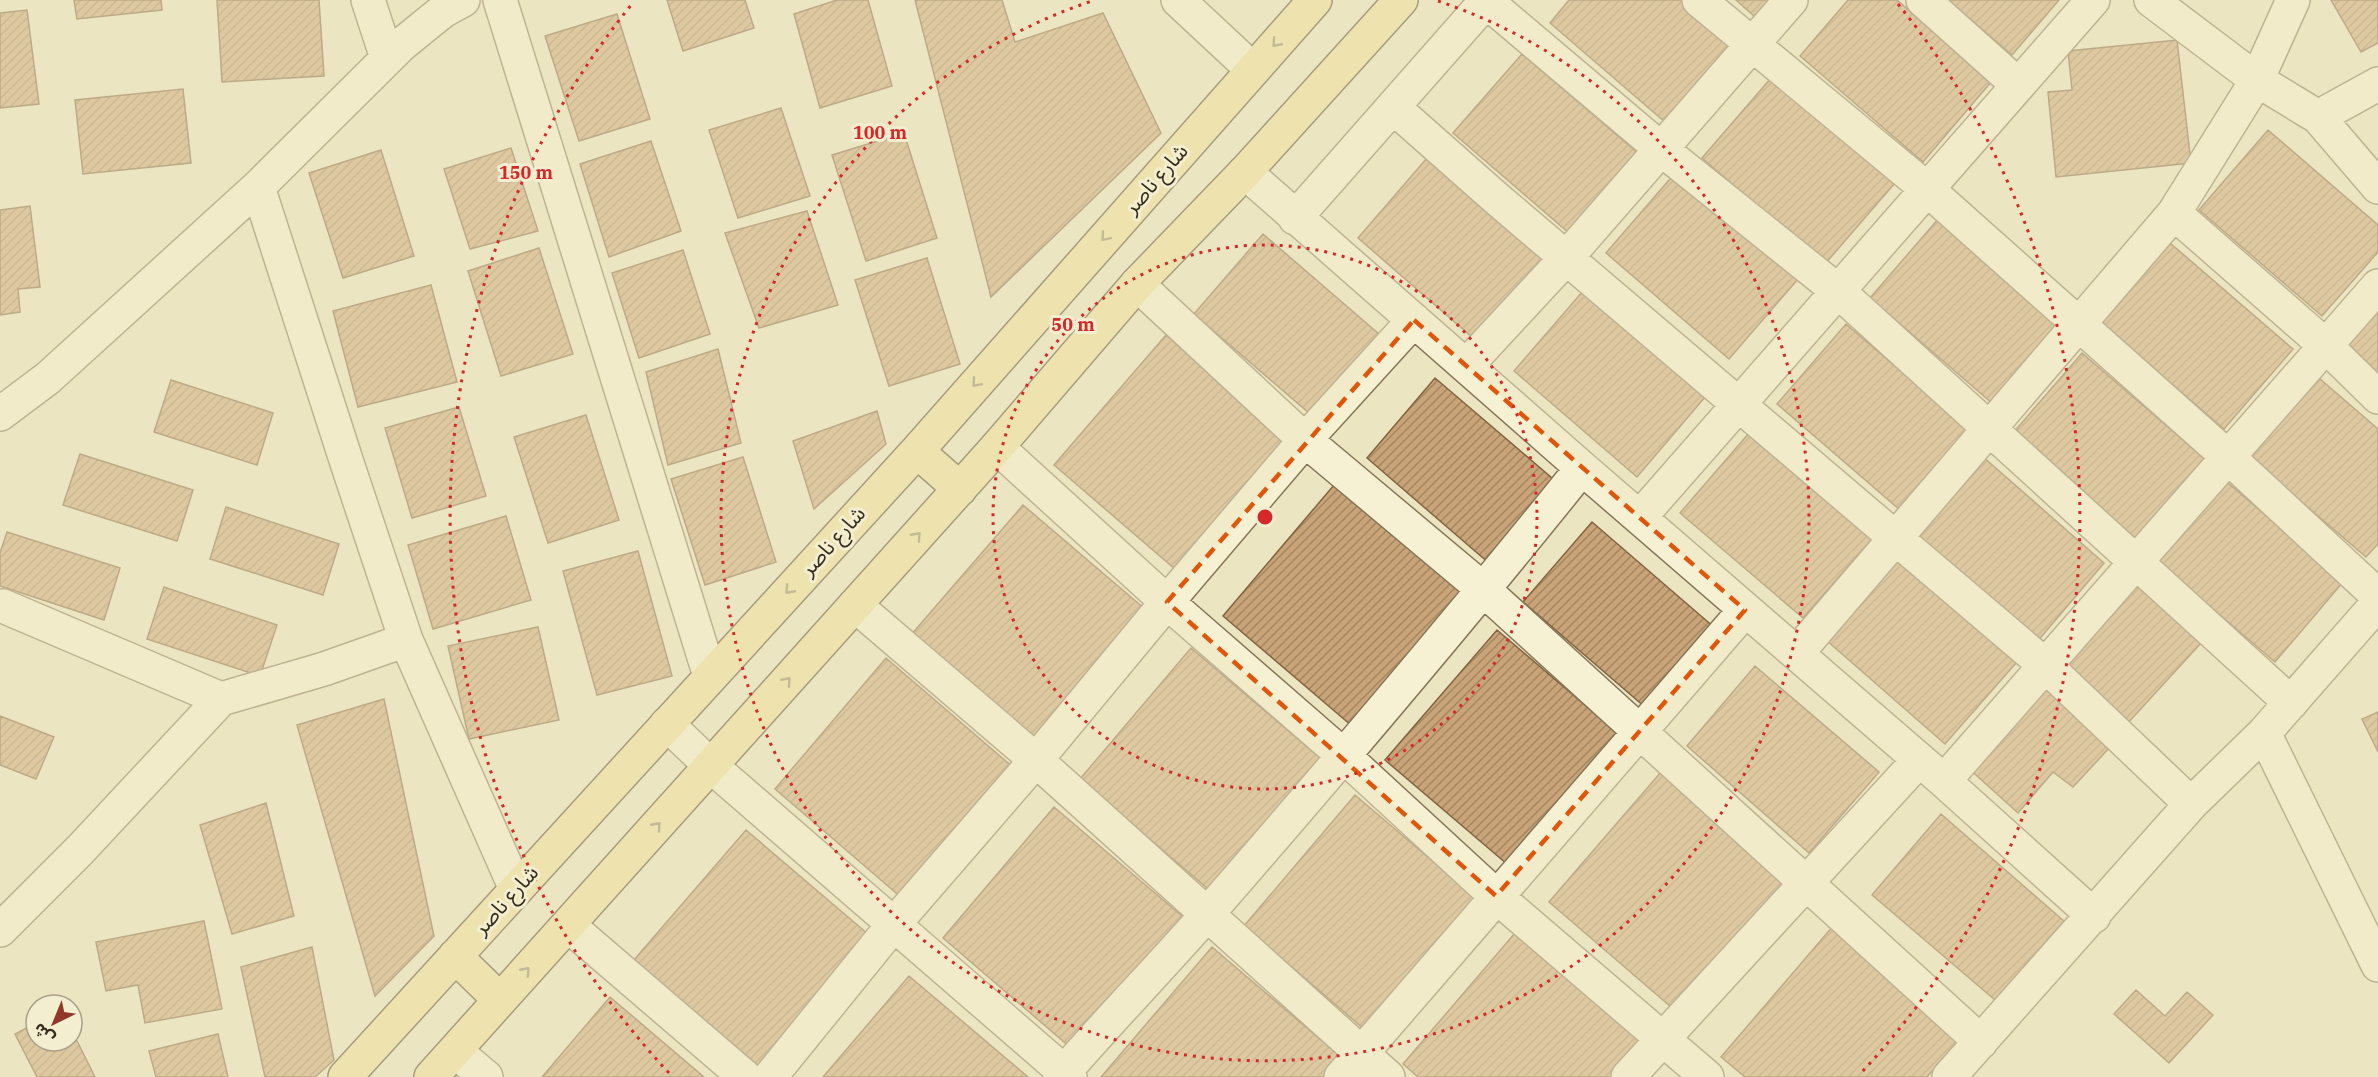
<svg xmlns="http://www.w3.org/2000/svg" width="2378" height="1077" font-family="'IBM Plex Serif','Noto Sans Arabic',serif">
  <defs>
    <pattern id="building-hatch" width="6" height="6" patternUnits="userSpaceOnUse" patternTransform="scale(1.5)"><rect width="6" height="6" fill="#c9a478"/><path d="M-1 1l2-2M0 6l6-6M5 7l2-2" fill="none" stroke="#a48662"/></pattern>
  </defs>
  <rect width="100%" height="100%" fill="#ece5c1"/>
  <path fill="url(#building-hatch)" stroke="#836340" stroke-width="1.5" d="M74 0H161L162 10 77 19Z
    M217 0H319L324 76 222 82Z
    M667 0H745L754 28 683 51Z
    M837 0H868L892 86 820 108 794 14Z
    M915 0H1002L1015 42 1103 13 1161 133 991 297Z
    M1569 0H1685L1741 49 1673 129 1550 23Z
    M1736 0H1785L1764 25Z
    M1848 0H1897L1991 82 1923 162 1800 56Z
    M1948 0H2059L2012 55Z
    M2331 0H2378V43L2361 52Z
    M27 10 39 104 0 108V13Z
    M617 14 650 119 579 141 545 36Z
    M2177 40 2191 163 2056 177 2048 92 2072 90 2068 51Z
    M1522 54 1646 160 1577 240 1453 133Z
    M1771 78 1894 184 1825 264 1702 158Z
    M183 89 191 163 83 174 75 100Z
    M781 108 810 196 738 218 709 130Z
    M2268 130 2378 225V252L2322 316 2199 210Z
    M904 133 937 238 866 261 832 155Z
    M651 141 681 231 609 257 580 164Z
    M511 148 538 231 470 249 444 169Z
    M381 150 414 256 343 278 309 173Z
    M1427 158 1550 265 1481 345 1358 238Z
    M1675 173 1798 279 1729 359 1606 253Z
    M30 206 40 287 18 289 20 312 0 315V210Z
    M807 211 838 305 759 328 725 233Z
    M1939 218 2062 324 1993 404 1870 298Z
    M1263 234 1386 340 1317 420 1194 314Z
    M2170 243 2293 349 2224 429 2101 323Z
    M539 248 573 354 501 376 468 271Z
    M683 250 710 334 639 358 612 273Z
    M927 258 960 364 889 386 855 280Z
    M431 285 457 382 358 407 333 311Z
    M1583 291 1705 397 1637 477 1514 371Z
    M2378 298V380L2337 343Z
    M1846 324 1969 430 1900 510 1777 404Z
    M1166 335 1294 445 1183 576 1054 465Z
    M718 349 741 443 668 465 646 372Z
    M2082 353 2205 459 2136 539 2013 433Z
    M2312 372 2378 429V544L2366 557 2243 452Z
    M1435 378 1559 484 1490 564 1367 458Z
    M171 380 273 413 257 465 154 432Z
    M459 407 486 496 412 518 385 428Z
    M877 411 886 444 814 509 793 441Z
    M586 415 619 520 548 543 514 437Z
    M1749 433 1872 539 1803 618 1680 513Z
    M80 454 193 490 177 541 63 505Z
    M1982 456 2104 563 2036 643 1912 536Z
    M743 457 776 562 705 585 671 479Z
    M2220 476 2343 582 2275 662 2151 556Z
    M1334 485 1464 595 1352 726 1223 616Z
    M1023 505 1152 615 1040 745 911 635Z
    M226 507 339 544 323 595 210 559Z
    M506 516 531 600 433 629 408 545Z
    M1592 522 1715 628 1646 708 1523 602Z
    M7 532 120 568 104 620 0 586V553Z
    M638 551 672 676 597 695 563 571Z
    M1896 559 2016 663 1945 744 1826 640Z
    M2137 580 2202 642 2127 724 2061 665Z
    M164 587 277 625 260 676 147 639Z
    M538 627 559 720 469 739 448 646Z
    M1497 630 1626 740 1514 870 1385 760Z
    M1191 648 1320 758 1208 889 1080 779Z
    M886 658 1015 769 903 899 775 789Z
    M1755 666 1879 772 1809 853 1687 746Z
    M2046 681 2111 746 2073 787 2053 772 2018 813 1966 766Z
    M384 699 434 936 375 996 297 725Z
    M2378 712V752L2362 719Z
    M0 716 54 737 36 779 0 765Z
    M1661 772 1790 882 1678 1013 1549 902Z
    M1355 795 1484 905 1372 1036 1244 926Z
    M266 803 294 916 232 934 200 825Z
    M1054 807 1183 917 1071 1048 943 938Z
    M1941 814 2064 921 1995 1000 1872 895Z
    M746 830 875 940 763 1071 634 960Z
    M204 921 222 1009 145 1023 138 985 106 991 96 942Z
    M1833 926 1962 1037 1927 1077H1745L1721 1057Z
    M1515 933 1644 1043 1615 1077H1418L1403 1064Z
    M312 947 334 1060 315 1077H265L241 967Z
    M1212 947 1341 1057 1324 1077H1101Z
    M909 976 1028 1077H823Z
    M2136 990 2165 1016 2187 992 2213 1015 2169 1063 2114 1014Z
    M610 997 704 1077H542Z
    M36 1023V1041H72V1031L95 1077H37L15 1034Z
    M218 1034 228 1077H156L149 1051Z"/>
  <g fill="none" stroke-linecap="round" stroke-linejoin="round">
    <defs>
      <path id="street" d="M368 0 387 58
        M500 0 710 676
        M1178 0 1253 70
        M1699 0 1927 189 2228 457 2378 596
        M1923 0 2018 85
        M2151 0 2257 80 2318 117 2378 187
        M1486 1 1661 149 1838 291 2291 703
        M1393 107 1496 198 2046 666 2191 804
        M2318 117 2378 84
        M1245 172 1582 468 1944 781 2094 916
        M258 187 347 463 406 640
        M2174 213 2326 346 2378 397
        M1295 218 1487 0
        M1137 284 1305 440 1484 590 1981 1042
        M1467 365 1567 257 1791 0
        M0 414 48 378 258 187 401 45 443 11 463 0
        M997 447 1167 602 1344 756 1496 896 1707 1077
        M1640 517 2093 0
        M855 605 1036 760 1388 1077
        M3 606 221 699 324 669 406 640 516 889
        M1797 653 2174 213 2257 80 2293 0
        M667 724 711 766 1070 1077
        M2264 733 2378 965
        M1944 781 2378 286
        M568 925 745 1077
        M0 930 80 850 221 699
        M455 1051 486 1077
        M770 1077 894 924 1036 760 1167 602 1305 440 1414 320
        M1060 1077C1108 1021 1160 968 1209 912 1336 766 1461 619 1582 468
        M1341 1077 1745 610
        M1628 1077 1919 760
        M1949 1077 2191 804 2264 733 2378 603"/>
      <path id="primary" d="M917 451 960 489
        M455 956 500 1000
        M345 1077 917 451 1315 0
        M431 1077 997 447 1137 284 1245 172 1401 0"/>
    </defs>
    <use href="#street" stroke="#857659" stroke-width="36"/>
    <use href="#primary" stroke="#52442d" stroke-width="36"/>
    <use href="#street" stroke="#f7f1d3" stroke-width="33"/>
    <use href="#primary" stroke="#efe099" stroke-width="33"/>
  </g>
  <defs><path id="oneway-chevron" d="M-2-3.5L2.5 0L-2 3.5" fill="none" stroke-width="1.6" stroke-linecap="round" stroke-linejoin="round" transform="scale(1.5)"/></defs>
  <g stroke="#92865b">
    <use href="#oneway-chevron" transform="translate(1276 43) rotate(132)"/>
    <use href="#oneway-chevron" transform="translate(1105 237) rotate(131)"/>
    <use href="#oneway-chevron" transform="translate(976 383) rotate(131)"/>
    <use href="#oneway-chevron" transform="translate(917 536) rotate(-48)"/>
    <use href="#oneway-chevron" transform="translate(789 590) rotate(132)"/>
    <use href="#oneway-chevron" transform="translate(787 681) rotate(-48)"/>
    <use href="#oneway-chevron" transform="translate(657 826) rotate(-48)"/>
    <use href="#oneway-chevron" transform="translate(526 971) rotate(-48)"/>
  </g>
  <path d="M0 0H2378V1077H0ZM1414 320 1745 610 1496 896 1167 602Z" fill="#ece5c1" fill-opacity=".55" fill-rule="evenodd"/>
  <path fill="none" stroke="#df570d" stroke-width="4.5" stroke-dasharray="12 8" stroke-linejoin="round" d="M1414 320 1745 610 1496 896 1167 602Z"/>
  <g fill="none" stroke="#d62828" stroke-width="3" stroke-dasharray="3 6">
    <circle cx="1265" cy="517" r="272"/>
    <path d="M1438 1A544 544 0 1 1 1092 1"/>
    <path d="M669 1073A815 815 0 0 1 632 4M1898 4A815 815 0 0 1 1861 1073"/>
  </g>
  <g text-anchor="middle" stroke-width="6" stroke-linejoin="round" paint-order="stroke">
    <g font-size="21" fill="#352c1d" stroke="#f4eed0">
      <text transform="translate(1156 179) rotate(-49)" y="7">شارع ناصر</text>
      <text transform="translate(833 541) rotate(-48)" y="7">شارع ناصر</text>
      <text transform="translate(506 900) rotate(-48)" y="7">شارع ناصر</text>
    </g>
  </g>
  <circle cx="1265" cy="517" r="9" fill="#d62828" stroke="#f4eed0" stroke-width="3"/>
  <g font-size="18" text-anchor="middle" font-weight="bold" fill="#d62828" stroke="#f4eed0" stroke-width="6" stroke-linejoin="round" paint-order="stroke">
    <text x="880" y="139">100 m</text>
    <text x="526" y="179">150 m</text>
    <text x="1073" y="331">50 m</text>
  </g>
  <g transform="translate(54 1023) rotate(223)"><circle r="28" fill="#f4eed0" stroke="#a8a088" stroke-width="1.5"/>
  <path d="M0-4.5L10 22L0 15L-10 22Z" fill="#92382b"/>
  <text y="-9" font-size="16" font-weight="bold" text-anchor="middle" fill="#352c1d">ش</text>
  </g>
</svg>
